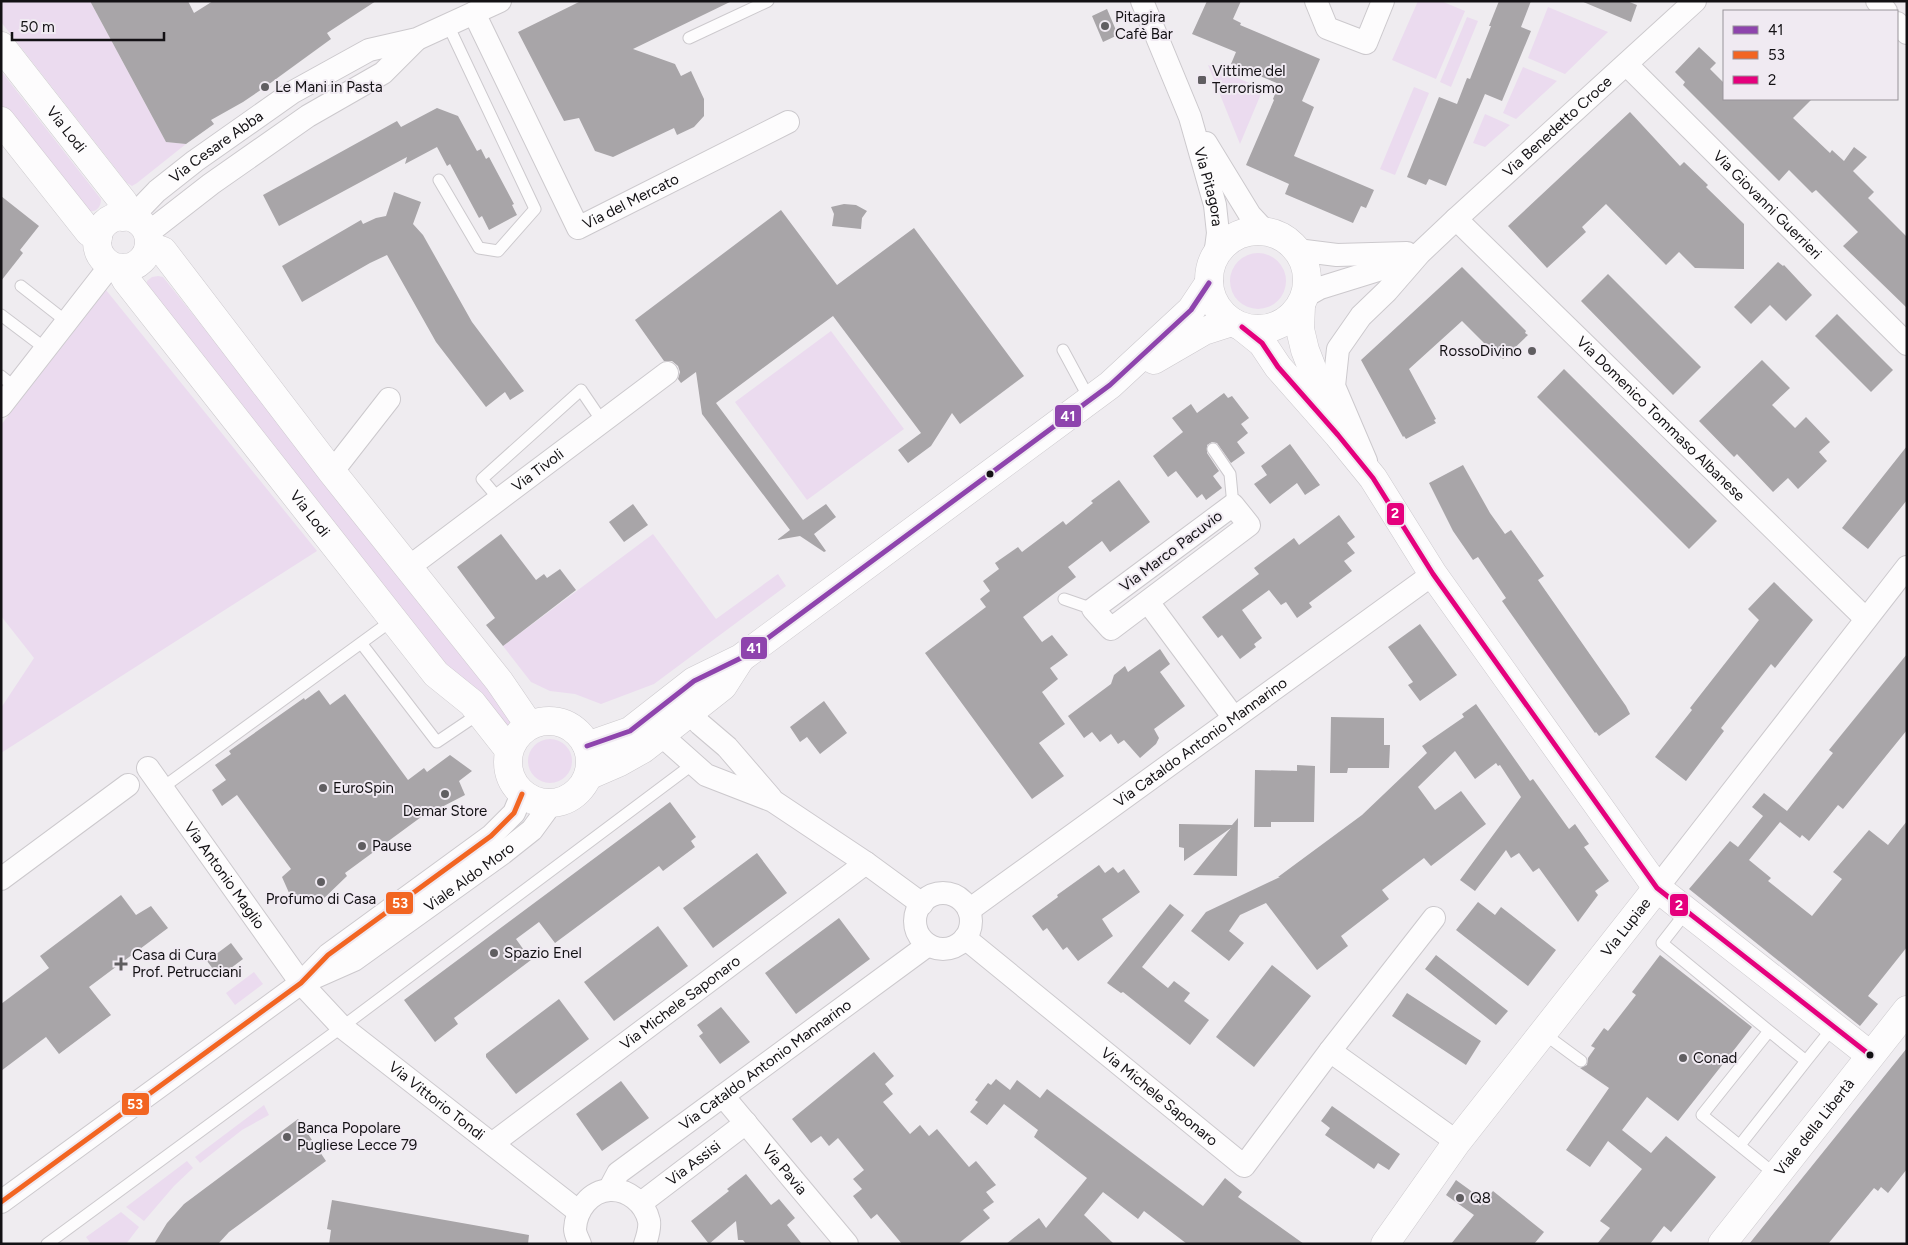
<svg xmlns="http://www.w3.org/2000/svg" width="1908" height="1245" font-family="Figtree,sans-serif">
  <rect width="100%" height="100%" fill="#efecf0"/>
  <path fill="#ebdbef" d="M1 1H90L166 142 186 144 137 183 132 186 127 183 1 22Z
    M1418 1H1441L1465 11 1436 79 1392 60Z
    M1548 7 1608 32 1565 74 1528 58Z
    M1467 17 1478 21 1451 87 1440 82Z
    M1208 65 1263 89 1240 144Z
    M1523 67 1557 81 1516 119 1503 113Z
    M1 71 101 199C101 209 95 213 85 211L1 104Z
    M1414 87 1429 93 1395 175 1380 169Z
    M1485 114 1510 125 1485 147 1473 143Z
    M1230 281a28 28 0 1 1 56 0a28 28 0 1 1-56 0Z
    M158 276 163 277 488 683 512 722 505 730 454 676 147 287V281L152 277Z
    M106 290 317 551 1 753V708L34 658 1 616V425Z
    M831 331 904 429 807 500 735 402Z
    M653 534 716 619 778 574 786 586 654 684 601 704 575 694 550 691 531 682 503 646Z
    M528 761a22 22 0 1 1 44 0a22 22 0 1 1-44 0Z
    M254 972 263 984 235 1005 226 993Z
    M264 1105 269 1115 242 1130 200 1163 195 1157Z
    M187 1161 193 1168 174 1186 144 1221 126 1207Z
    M121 1212 139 1227 126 1244H91L86 1237Z"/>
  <path fill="#a8a5a8" d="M90 1H188L194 13 213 1H376L327 33 331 39 265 87 243 102 211 120 214 124 186 144 166 142Z
    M581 1H732L633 49 675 64 681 76 691 71 704 99V116L694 127 677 135 674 128 613 157 595 151 579 118 564 121 518 32Z
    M1207 1H1241L1233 19 1241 23 1240 25 1320 59 1302 101 1314 107 1294 156 1374 190 1366 208 1361 206 1353 223 1285 194 1289 184 1246 165 1274 100 1273 99 1279 84 1231 64 1236 52 1192 34Z
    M1499 1H1531L1521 27 1531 31 1502 101 1485 94 1446 186 1429 179 1426 185 1407 177 1439 97 1457 104 1467 78 1470 79 1491 26H1489Z
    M1581 1H1627L1637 5 1631 22Z
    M1107 9 1118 35 1103 42 1092 16Z
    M1699 47 1716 63 1710 69 1724 83V99H1812L1793 118 1830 153 1832 150 1844 161 1854 147 1867 157 1853 171 1874 192 1868 198 1907 237V308L1843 246 1858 232 1816 190 1812 193 1789 170 1779 181 1683 85 1685 82 1675 72Z
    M437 108 458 116 477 151 481 149 486 159 489 157 514 204 512 205 517 215 489 230 482 216 479 218 450 164 447 166 437 147 405 164 407 157 279 226 263 195 397 121 401 127Z
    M1630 112 1680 166 1684 162 1708 185 1706 187 1744 224V269L1695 268 1679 252 1666 265 1606 204 1582 227 1586 232 1547 268 1508 226Z
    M394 192 421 202 413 224 423 235 472 322 524 391 510 400 505 392 486 407 436 342 387 255 370 263 302 302 282 266 361 220 363 224 376 218 386 216Z
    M1 196 39 226 20 250 23 253 1 281Z
    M844 204 856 205 867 211 862 218 861 229 832 226 834 214 831 207Z
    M781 210 837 285 914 228 1024 376 960 424 952 413 931 446 908 463 898 450 921 433 833 316 716 403 803 520 826 504 836 517 814 534 826 551 824 552 800 536 777 540 790 530 702 414 696 372 681 383 678 379 680 372 678 366 672 361H664L635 320Z
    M1778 262 1783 266 1784 265 1812 295 1786 321 1770 305 1751 324 1734 307Z
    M1462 267 1526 331 1525 333 1528 335 1503 359 1501 357 1499 358 1462 321 1409 369 1436 419 1434 420 1436 423 1406 439 1404 436 1403 437 1361 360Z
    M1608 274 1701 367 1673 395 1581 301Z
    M1837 314 1893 370 1871 392 1815 336Z
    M1762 360 1790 388 1772 405 1795 428 1806 417 1830 442 1819 452 1827 461 1798 489 1788 478 1773 492 1737 454 1734 457 1699 421Z
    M1564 369 1717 521 1689 549 1537 397Z
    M1224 393 1228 398 1232 396 1249 418 1241 424 1248 433 1237 442 1245 453 1231 463 1217 443 1212 442 1207 445V453L1219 471 1213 476 1222 488 1206 500 1202 494 1197 498 1176 471 1168 477 1153 456 1183 432 1172 418 1191 404 1197 413Z
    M1290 444 1320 485 1305 495 1297 483 1270 504 1254 484 1267 475 1261 466Z
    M1907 446V500L1868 549 1842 528Z
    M1463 465 1490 513 1505 534 1511 530 1544 576 1538 580 1626 706 1630 714 1599 736 1596 732 1595 733 1502 601 1506 598 1478 557 1473 560 1453 531 1429 483Z
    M1119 480 1150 522 1110 552 1102 541 1068 567 1076 577 1023 617 1042 642 1052 635 1068 655 1050 668 1058 679 1042 692 1065 724 1039 743 1064 776 1032 799 925 653 986 607 980 599 990 591 983 581 999 569 995 563 1018 547 1022 552 1063 521 1066 525 1093 503 1091 501Z
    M633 504 648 525 624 542 609 522Z
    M1339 515 1355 537 1347 543 1355 553 1344 561 1352 571 1309 603 1312 607 1297 618 1286 602 1281 605 1269 590 1242 610 1262 638 1254 644 1256 647 1240 659 1222 635 1218 638 1202 617 1259 574 1254 568 1294 538 1299 545Z
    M501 534 536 580 544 574 547 578 560 569 576 590 503 646 486 625 495 618 457 567Z
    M1774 582 1813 620 1775 668 1771 664 1721 728 1724 731 1686 781 1655 757 1692 710 1690 708 1759 620 1748 609Z
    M1420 624 1457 675 1420 701 1408 685 1413 682 1388 647Z
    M1160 649 1170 664 1160 672 1185 706 1154 729 1159 738 1156 744 1140 758 1124 740 1118 744 1111 734 1100 742 1092 732 1084 738 1068 716 1111 684 1114 675 1125 666 1128 672Z
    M1907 654V730L1843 809 1838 805 1809 841 1802 835 1800 838 1780 822 1749 860 1771 878 1768 881 1812 916 1842 879 1833 872 1869 830 1888 845 1907 821V947L1868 996 1878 1004 1860 1026 1689 889 1730 841 1738 847 1763 816 1752 807 1764 793 1787 811 1833 753 1829 750Z
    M319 690 330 705 345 694 408 780 424 768 427 772 450 755 472 771 459 781 465 795 434 811 432 809 345 873 347 876 317 905 306 896 294 904 282 877 291 869 237 795 222 806 212 790 226 780 215 765 231 754 229 751 304 698 305 700Z
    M824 701 847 733 820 754 807 737 800 742 790 727Z
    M1476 704 1530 781 1533 779 1569 829 1575 824 1589 844 1584 847 1609 881 1595 891 1598 895 1578 922 1539 868 1533 872 1519 853 1511 858 1506 850 1475 891 1460 880 1521 797 1500 765 1498 766 1496 763 1475 779 1455 751 1418 787 1435 810 1461 791 1486 824 1431 866 1424 858 1382 890 1389 899 1341 936 1348 946 1317 970 1266 903 1240 915 1229 931 1244 943 1229 961 1191 931 1206 912 1280 877H1278L1362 815 1427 753 1422 746 1464 717 1462 714Z
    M1331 717 1384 718V745H1390L1389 768H1348L1347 773H1330Z
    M1297 765 1315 766 1314 822H1271V827H1254L1255 770 1297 771Z
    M670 802 696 837 691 841 695 847 663 871 659 866 555 943 539 922 516 939 531 960 454 1018 458 1024 435 1042 404 1000Z
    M1238 818 1237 876 1193 875 1231 828 1184 861V848L1179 847V824L1232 825Z
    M757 853 787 893 713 948 683 908Z
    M1099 865 1105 873 1113 867 1118 873 1124 869 1140 892 1102 919 1113 936 1078 961 1067 947 1063 950 1047 928 1043 931 1032 916 1058 897 1057 895Z
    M121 895 136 915 151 906 168 928 89 987 111 1015 59 1054 46 1037 1 1071V1004L49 968 40 956Z
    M1478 902 1495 915 1501 907 1556 950 1528 986 1456 930Z
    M1170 904 1184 915 1142 967 1168 988 1174 981 1190 993 1184 1001 1209 1020 1190 1045 1123 992 1121 993 1107 983Z
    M839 918 870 959 796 1014 765 973Z
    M658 926 688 966 614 1021 584 982Z
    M231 943 243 959 219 977 207 961Z
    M1436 955 1508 1011 1496 1025 1425 969Z
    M1660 955 1752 1027 1678 1121 1647 1097 1622 1130 1651 1153 1666 1136 1716 1177 1671 1232 1664 1226 1650 1244H1597L1610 1228 1600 1221 1642 1169 1608 1141 1590 1167 1566 1150 1609 1088 1580 1068 1587 1065 1588 1058 1595 1048 1591 1046 1604 1028 1608 1031 1636 995 1632 992Z
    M1272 965 1311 996 1254 1067 1216 1037Z
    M1407 993 1481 1041 1466 1065 1392 1016Z
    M559 999 589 1039 516 1094 486 1057V1054Z
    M721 1007 750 1042 720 1064 699 1036 703 1033 697 1025Z
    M1907 1048V1169L1888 1193 1881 1187 1878 1191 1874 1188 1828 1244H1749Z
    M874 1052 894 1076 885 1084 893 1094 883 1102 910 1134 920 1125 929 1136 937 1129 969 1167 976 1161 996 1185 986 1192 994 1202 983 1210 990 1218 958 1244H902L877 1214 871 1219 853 1196 862 1189 853 1179 864 1170 838 1138 829 1146 821 1136 811 1143 792 1119Z
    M996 1079 1010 1090 1017 1080 1040 1098 1047 1089 1203 1206 1225 1178 1242 1192 1238 1197 1304 1244H1187L1144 1211 1138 1219 1103 1192 1084 1215 1114 1244H1006L1039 1218 1046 1228 1087 1178 1034 1137 1038 1130 1004 1104 987 1125 970 1112 978 1102 975 1100 988 1083 991 1085Z
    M621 1081 649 1118 602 1151 576 1114Z
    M1332 1106 1400 1154 1389 1170 1378 1163 1374 1169 1325 1135 1330 1128 1321 1121Z
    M298 1119 326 1161 229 1232 218 1244H154L167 1223 184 1204Z
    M746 1174 771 1205 779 1199 795 1218 787 1225 802 1244H746L743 1240H738L736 1221 709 1244 691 1221 729 1191 727 1189Z
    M1456 1180 1485 1201 1493 1191 1544 1232 1534 1244H1451L1474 1215 1446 1195Z
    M332 1200 529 1235 528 1244H329L331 1230 327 1229Z"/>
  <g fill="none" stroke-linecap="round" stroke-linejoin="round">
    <defs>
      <path id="lane" d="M689 38 768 1
        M439 180 479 248 498 251 535 209 448 25
        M21 286 67 322
        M1 315 46 349
        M1063 350 1090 400
        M1 376 16 388
        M1213 449 1230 474 1233 505
        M498 498 482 479 581 390 602 421
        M1064 599 1093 609
        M361 643 437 742 480 713
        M162 788 394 619
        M1687 911 1662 943 1769 1031
        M1543 1033 1581 1061
        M1806 1061 1834 1026
        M1740 1145 1806 1061 1769 1031 1702 1115 1776 1175
        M47 1244 342 1027 693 764"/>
      <g id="street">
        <path id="s1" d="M1142 1 1190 117 1215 205 1218 233 1215 256"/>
        <path d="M1316 1 1327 28 1366 43 1383 1"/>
        <path d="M1877 1 1886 11"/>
        <path id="s2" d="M474 13 578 228 788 122"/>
        <path d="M1897 23 1907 33"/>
        <path id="s3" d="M1627 65 1907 344"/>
        <path d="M1206 143 1250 215 1265 231"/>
        <path id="s4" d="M132 217 157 191 195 161 293 92 369 50 417 39 500 1"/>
        <path id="s5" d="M1456 219 1866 619"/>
        <path d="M148 233 211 184 308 116 383 73 416 40"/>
        <path d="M1297 250 1337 255 1407 253"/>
        <path d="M1304 297 1320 288 1378 270 1415 255"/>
        <path d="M1 406 110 266"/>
        <path id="s6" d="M1366 461 1334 386 1338 349 1361 316 1387 291 1420 253 1456 219 1695 1"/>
        <path d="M332 472 389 399"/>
        <path d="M1233 505 1249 525 1111 629 1093 609Z"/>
        <path id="s7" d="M409 567 667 373"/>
        <path d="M1148 602 1234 718"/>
        <path d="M690 713 700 724 727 747 771 798"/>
        <path d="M661 735 706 775 773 801 866 863 922 904"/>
        <path id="s8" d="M148 768 301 983 342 1027 579 1212"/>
        <path d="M1 879 128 785"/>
        <path d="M1657 888 1907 567"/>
        <circle cx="943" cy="921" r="28"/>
        <path id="s9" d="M969 910 1433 574"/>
        <path id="s10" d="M965 938 1244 1166 1330 1051 1457 1142"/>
        <path id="s11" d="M311 979 354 960 503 853 532 830 551 804"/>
        <path d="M1330 1051 1434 918"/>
        <path id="s12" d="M723 1096 847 1244"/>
        <path id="s13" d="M493 1143 866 863"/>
        <path id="s14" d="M609 1190 618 1173 928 945"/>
        <path d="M1 1202 301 983 328 955 491 836 514 813 522 794"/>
        <path id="s15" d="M641 1203 746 1123"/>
        <path d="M580 1244C578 1239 575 1234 575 1229 576 1210 590 1191 610 1190 628 1189 645 1203 649 1221 650 1227 647 1238 645 1244"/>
      </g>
      <g id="secondary">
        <path id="s16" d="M1 46 124 203 123 217"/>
        <path d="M1 121 89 232 98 238"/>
        <circle cx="123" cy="242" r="26"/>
        <circle cx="1258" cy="280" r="49"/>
        <path d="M149 246 163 251 332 472 499 681 529 725"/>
        <path id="s17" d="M120 269 126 280 436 674 472 703 509 750"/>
        <path d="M1301 306 1300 329 1305 350 1331 417"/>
        <path d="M1242 327 1262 343 1278 367 1338 435 1373 478 1433 574 1657 888 1870 1055"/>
        <path d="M1154 360 1204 331 1232 322"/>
        <circle cx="549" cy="762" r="41"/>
        <path d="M587 746 630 731 694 681 741 658 1110 385 1191 310 1209 283"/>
        <path d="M588 776 618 763 643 749 661 735 723 686 739 661"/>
        <path id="s18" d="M1385 1244 1457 1142 1657 888"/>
        <path id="s19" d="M1722 1244 1907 1010"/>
      </g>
    </defs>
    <use href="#lane" stroke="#ccc9cd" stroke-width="13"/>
    <use href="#street" stroke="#ccc9cd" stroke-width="24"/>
    <use href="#secondary" stroke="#ccc9cd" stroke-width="29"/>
    <use href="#lane" stroke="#fdfcfd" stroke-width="11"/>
    <use href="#street" stroke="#fdfcfd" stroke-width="22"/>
    <use href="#secondary" stroke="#fdfcfd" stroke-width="28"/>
    <defs>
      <path id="bus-1" d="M587 746 630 731 694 681 741 658 1110 385 1191 310 1209 283"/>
      <path id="bus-2" d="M1 1202 301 983 328 955 491 836 514 813 522 794"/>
      <path id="bus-3" d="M1242 327 1262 343 1278 367 1338 435 1373 478 1433 574 1657 888 1870 1055"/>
    </defs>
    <use href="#bus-1" stroke="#f0eaf2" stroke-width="9"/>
    <use href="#bus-2" stroke="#f0eaf2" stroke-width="9"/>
    <use href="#bus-3" stroke="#f0eaf2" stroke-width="9"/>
    <use href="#bus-1" stroke="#8e44ad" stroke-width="5"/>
    <use href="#bus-2" stroke="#f26522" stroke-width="5"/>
    <use href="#bus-3" stroke="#e5007d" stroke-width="5"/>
  </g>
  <g fill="#605e61" stroke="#f0eaf2" stroke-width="2">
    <circle cx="1105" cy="26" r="5"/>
    <rect x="1197" y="75" width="10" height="10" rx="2.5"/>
    <circle cx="265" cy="87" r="5"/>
    <circle cx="1532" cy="351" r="5"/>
    <circle cx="323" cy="788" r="5"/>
    <circle cx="445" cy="794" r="5"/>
    <circle cx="362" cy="846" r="5"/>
    <circle cx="321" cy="882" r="5"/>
    <circle cx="494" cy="953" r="5"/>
    <path d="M118.5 956.5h5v5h5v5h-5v5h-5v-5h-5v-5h5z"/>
    <circle cx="1683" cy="1058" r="5"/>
    <circle cx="287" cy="1137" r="5"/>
    <circle cx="1460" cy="1198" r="5"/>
  </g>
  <g fill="#131114" stroke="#f0eaf2" stroke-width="2">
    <circle cx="990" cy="474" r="4.5"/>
    <circle cx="1870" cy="1055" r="4.5"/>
  </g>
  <g text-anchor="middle" stroke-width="4" stroke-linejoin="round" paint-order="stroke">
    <g font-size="15" fill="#131114" stroke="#f0eaf2" text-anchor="start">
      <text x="1115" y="22">Pitagira<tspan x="1115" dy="17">Cafè Bar</tspan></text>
      <text x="1212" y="76">Vittime del<tspan x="1212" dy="17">Terrorismo</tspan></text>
      <text x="275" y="92">Le Mani in Pasta</text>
      <text x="1522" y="356" text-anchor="end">RossoDivino</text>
      <text x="333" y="793">EuroSpin</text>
      <text x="445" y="816" text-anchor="middle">Demar Store</text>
      <text x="372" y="851">Pause</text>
      <text x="321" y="904" text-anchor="middle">Profumo di Casa</text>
      <text x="504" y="958">Spazio Enel</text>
      <text x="132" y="960">Casa di Cura<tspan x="132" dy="17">Prof. Petrucciani</tspan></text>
      <text x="1693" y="1063">Conad</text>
      <text x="297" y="1133">Banca Popolare<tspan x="297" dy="17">Pugliese Lecce 79</tspan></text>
      <text x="1470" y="1203">Q8</text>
    </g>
    <g font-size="15" fill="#131114" stroke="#f0eaf2">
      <text dy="5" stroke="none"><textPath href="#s6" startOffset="432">Via Benedetto Croce</textPath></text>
      <text dy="5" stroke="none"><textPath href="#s16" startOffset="106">Via Lodi</textPath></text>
      <text dy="5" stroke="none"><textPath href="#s4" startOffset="110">Via Cesare Abba</textPath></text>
      <text dy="5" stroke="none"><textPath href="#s1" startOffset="198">Via Pitagora</textPath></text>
      <text dy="5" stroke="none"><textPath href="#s2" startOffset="298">Via del Mercato</textPath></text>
      <text dy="5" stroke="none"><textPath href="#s3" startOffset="198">Via Giovanni Guerrieri</textPath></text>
      <text dy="5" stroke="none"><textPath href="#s5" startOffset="286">Via Domenico Tommaso Albanese</textPath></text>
      <text dy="5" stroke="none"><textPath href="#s7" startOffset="161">Via Tivoli</textPath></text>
      <text dy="5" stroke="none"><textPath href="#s17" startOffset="310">Via Lodi</textPath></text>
      <text transform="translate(1171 551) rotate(-37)" y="5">Via Marco Pacuvio</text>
      <text dy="5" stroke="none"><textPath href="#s9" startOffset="286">Via Cataldo Antonio Mannarino</textPath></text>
      <text dy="5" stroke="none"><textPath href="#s8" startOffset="132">Via Antonio Maglio</textPath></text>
      <text dy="5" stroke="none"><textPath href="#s11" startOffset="189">Viale Aldo Moro</textPath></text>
      <text dy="5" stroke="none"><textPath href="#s18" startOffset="398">Via Lupiae</textPath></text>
      <text dy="5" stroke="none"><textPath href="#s13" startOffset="234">Via Michele Saponaro</textPath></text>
      <text dy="5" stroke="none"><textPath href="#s14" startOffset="202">Via Cataldo Antonio Mannarino</textPath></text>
      <text dy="5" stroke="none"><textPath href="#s10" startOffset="251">Via Michele Saponaro</textPath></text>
      <text dy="5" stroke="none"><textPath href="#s8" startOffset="444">Via Vittorio Tondi</textPath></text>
      <text dy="5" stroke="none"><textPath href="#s19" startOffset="149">Viale della Libertà</textPath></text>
      <text dy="5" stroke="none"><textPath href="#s15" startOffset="66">Via Assisi</textPath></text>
      <text dy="5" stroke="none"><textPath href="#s12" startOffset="96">Via Pavia</textPath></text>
    </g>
  </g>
  <g stroke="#f0eaf2" stroke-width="2">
    <rect x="1054" y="404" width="28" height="24" rx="5" fill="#8e44ad"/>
    <rect x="1386" y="502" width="19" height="24" rx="5" fill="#e5007d"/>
    <rect x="740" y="636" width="28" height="24" rx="5" fill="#8e44ad"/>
    <rect x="385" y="891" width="29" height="24" rx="5" fill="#f26522"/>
    <rect x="1669" y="893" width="20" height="24" rx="5" fill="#e5007d"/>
    <rect x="121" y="1092" width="29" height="24" rx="5" fill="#f26522"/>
  </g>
  <g font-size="14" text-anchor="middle" font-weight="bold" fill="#fff">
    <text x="1068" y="421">41</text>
    <text x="1395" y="518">2</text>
    <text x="754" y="653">41</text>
    <text x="400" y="908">53</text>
    <text x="1679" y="910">2</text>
    <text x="135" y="1109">53</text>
  </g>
  <rect width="1908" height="1245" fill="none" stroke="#131114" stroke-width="5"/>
  <rect x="1723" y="10" width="175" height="90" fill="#f0eaf2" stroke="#989399"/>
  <rect x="1733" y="26" width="25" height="8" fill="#8e44ad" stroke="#989399"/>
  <text x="1768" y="35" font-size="15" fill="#131114">41</text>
  <rect x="1733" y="51" width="25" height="8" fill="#f26522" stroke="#989399"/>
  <text x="1768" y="60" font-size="15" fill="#131114">53</text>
  <rect x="1733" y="76" width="25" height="8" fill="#e5007d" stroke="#989399"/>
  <text x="1768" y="85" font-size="15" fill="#131114">2</text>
  <path d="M12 32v8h152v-8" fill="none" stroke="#131114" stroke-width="2.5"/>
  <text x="20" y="32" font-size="15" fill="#131114" stroke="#f0eaf2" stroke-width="4" paint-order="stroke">50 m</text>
</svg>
